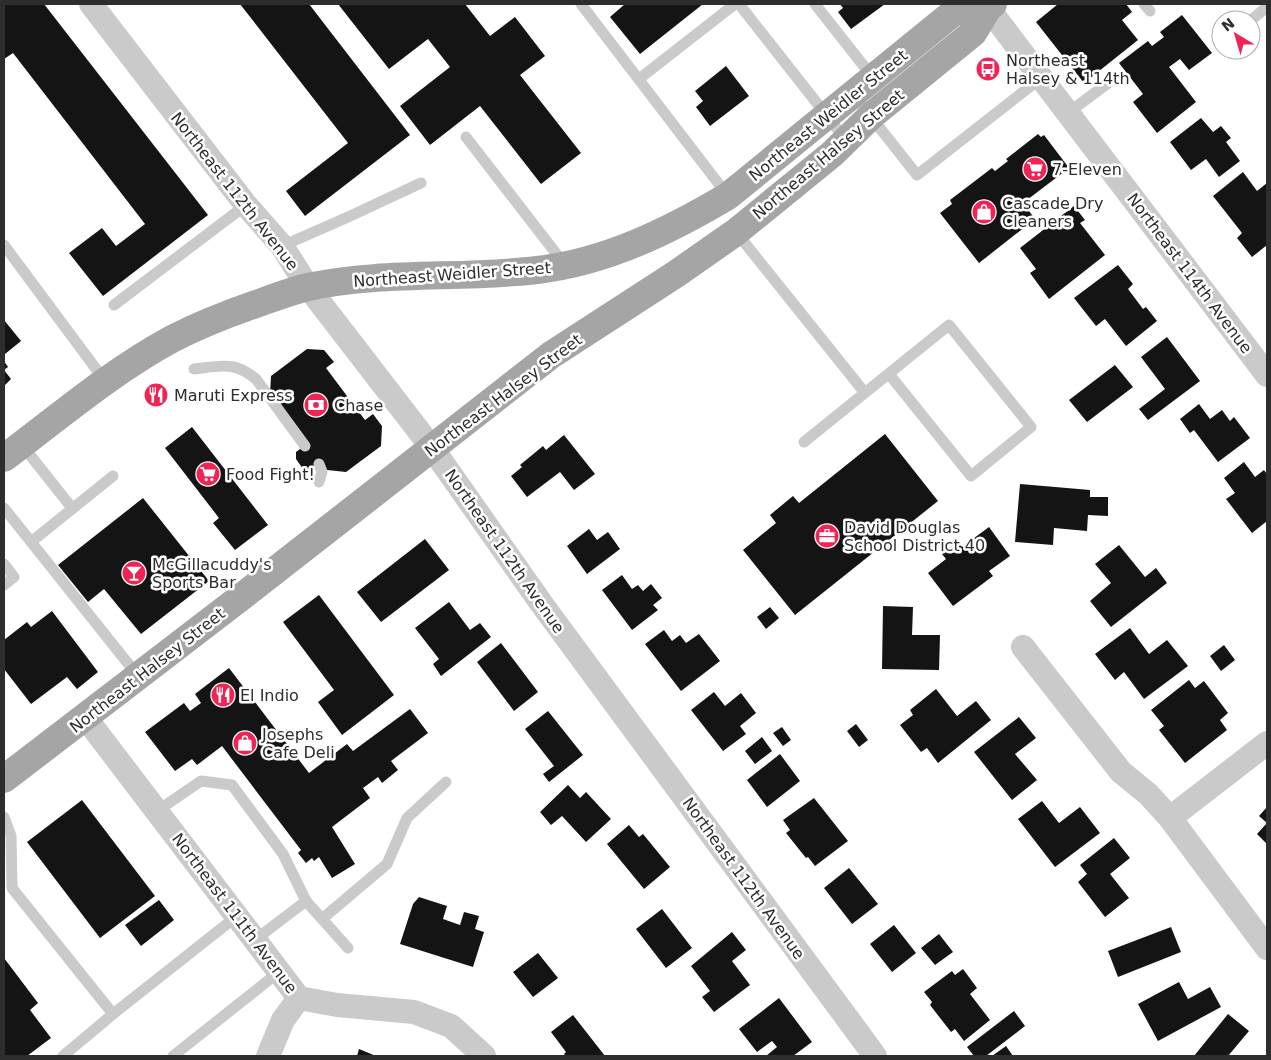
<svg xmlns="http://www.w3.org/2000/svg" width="1271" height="1060" font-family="'DejaVu Sans',sans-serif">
  <rect width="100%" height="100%" fill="#fff"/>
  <path fill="#141414" d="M4 4H44L208 215 103 296 69 253 102 228 116 246 145 224 13 53 4 59Z
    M240 4H309L410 135 305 216 286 191 348 143Z
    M338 4H465L490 36 515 17 545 56 520 75 581 153 541 184 480 106 430 145 400 106 450 67 428 39 389 69Z
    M625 4H703L640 54 610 17Z
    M840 4H885L851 29 838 12 843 8Z
    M1058 4H1126L1132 12 1122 20 1138 40 1084 83 1036 22Z
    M1182 15 1212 53 1189 70 1180 59 1169 67 1196 102 1157 133 1133 102 1143 94 1119 63 1148 41 1152 46 1164 37 1160 32Z
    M726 66 749 96 710 126 696 107 703 101 695 91Z
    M1201 118 1213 132 1221 126 1231 138 1226 142 1240 161 1219 177 1206 159 1191 170 1170 142Z
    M1038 134 1041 137 1044 135 1069 168 1023 203 1035 219 979 263 940 213 952 204 950 200 992 168 995 171 1008 161 1006 159Z
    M1243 172 1257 191 1267 183V245L1252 257 1237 238 1242 233 1213 196Z
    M1074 206 1085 220 1080 223 1105 255 1049 299 1030 273 1036 269 1020 248Z
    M1118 265 1133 284 1128 289 1143 309 1146 307 1157 321 1126 346 1105 319 1096 326 1074 298Z
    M4 320 21 341 5 354 4 352Z
    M1167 337 1200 381 1148 420 1139 409 1165 389 1141 357Z
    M307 349 324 350 334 362 326 368 365 420 373 414 382 426 381 446 346 472 327 470 321 462 312 470 303 469 296 459V452L307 444 270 395 271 376Z
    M4 361 8 367 4 370 11 379 4 386Z
    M1115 365 1133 387 1087 422 1069 400Z
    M155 385 166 399 157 406 146 392Z
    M1199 404 1210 419 1222 410 1230 421 1234 417 1250 438 1218 462 1194 430 1190 433 1180 419Z
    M192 427 268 525 235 550 213 523 219 518 165 448Z
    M885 434 938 501 795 615 743 550 776 523 770 515 793 496 799 503Z
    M564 435 595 474 574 490 560 472 527 497 511 476 522 467 520 465 543 446 546 450Z
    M1244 462 1255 477 1264 470 1267 474V521L1252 533 1226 499 1235 493 1224 478Z
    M1020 484 1090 490V497H1108V516L1088 515 1087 531 1054 528 1053 545 1015 542Z
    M143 498 209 581 141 634 104 589 88 602 58 565Z
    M989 527 1010 556 989 571 993 576 953 606 928 573 946 559 942 554 958 542 962 547Z
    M589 529 597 540 608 532 620 549 587 574 567 546Z
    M425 539 449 570 381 622 357 592Z
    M1119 545 1145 577 1156 568 1167 583 1111 627 1090 601 1111 583 1095 564Z
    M622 575 632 589 638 585 643 591 651 584 662 598 653 605 658 610 632 630 602 590Z
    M319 595 394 695 342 735 318 702 334 690 283 622Z
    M449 602 470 630 480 623 491 637 441 676 433 664 439 659 415 628Z
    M883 606 913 607 912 635H940L939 670 882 669Z
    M770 607 779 618 766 629 757 617Z
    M52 611 98 672 77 689 67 677 31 704 4 669V640L27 622 31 627Z
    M1130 628 1149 654 1167 640 1188 666 1144 699 1124 672 1115 680 1095 654Z
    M664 630 672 641 680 635 686 643 699 634 720 661 681 691 645 644Z
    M501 643 538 692 514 711 477 662Z
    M1224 645 1235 660 1221 671 1210 656Z
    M229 668 309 773 347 744 353 751 410 709 428 733 391 761 398 770 382 783 378 777 363 788 370 798 332 827 355 864 332 878 319 857 314 861 312 858 306 863 298 853 301 850 222 746 197 765 192 759 175 771 145 732 184 703 190 711 201 703 195 694Z
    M1189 680 1195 688 1204 681 1228 713 1220 720 1227 730 1185 763 1159 730 1164 726 1151 710Z
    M936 689 957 716 976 701 991 720 938 763 927 748 921 752 900 725 913 715 910 710Z
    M714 692 725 706 741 693 756 713 740 726 746 734 723 751 691 710Z
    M548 711 583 755 549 782 543 774 554 766 525 729Z
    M1019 717 1036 738 1015 754 1037 780 1012 800 974 752Z
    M856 724 868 740 859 747 847 731Z
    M782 727 791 740 783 746 773 733Z
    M762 737 772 751 755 764 745 751Z
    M780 754 800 781 767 807 747 780Z
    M568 785 580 798 586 792 611 819 586 842 562 816 551 825 540 812Z
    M814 798 848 841 815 866 808 857 806 858 786 833 790 830 783 820Z
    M82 800 155 896 100 938 27 842Z
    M1042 801 1059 823 1080 807 1100 833 1055 867 1018 819Z
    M1267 807V844L1257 834 1267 823 1259 816Z
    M629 825 639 837 643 834 670 867 644 889 607 844Z
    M1114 838 1130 858 1110 874 1129 898 1105 917 1078 882 1087 874 1080 865Z
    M849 868 878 904 852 924 824 888Z
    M419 897 447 906 443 919 460 925 464 912 479 916 475 929 484 932 473 967 400 944 413 904Z
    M159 900 174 920 141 946 125 925Z
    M662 909 692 948 666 968 636 929Z
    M894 925 916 953 892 972 870 944Z
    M1171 927 1181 952 1118 977 1108 951Z
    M732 932 746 950 732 961 750 985 714 1012 702 997 710 991 691 966Z
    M939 934 953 952 935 965 921 948Z
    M538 953 558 978 533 997 513 972Z
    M4 958 38 1003 30 1010 51 1038 27 1056H4Z
    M963 969 977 988 970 994 990 1020 964 1041 955 1029 951 1032 930 1005 932 1002 924 992 952 971 955 975Z
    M1179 982 1188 999 1210 987 1221 1007 1158 1041 1138 1004Z
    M779 998 812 1042 793 1056H766L777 1047 772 1041 757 1052 739 1029Z
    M1014 1011 1025 1026 986 1056H974L967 1047Z
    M1228 1014 1249 1031 1228 1056H1194Z
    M573 1015 605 1056H566L564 1054 566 1052 551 1032Z
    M1006 1046 1013 1056H992Z
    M359 1049 376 1056H357Z"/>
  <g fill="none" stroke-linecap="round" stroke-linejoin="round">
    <path stroke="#cacaca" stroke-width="11" d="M581 4 728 196
      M739 4 846 140
      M815 4 874 79
      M1144 4 1150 11
      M1251 20 1267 7
      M639 79 735 4
      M852 93 917 175 1041 78
      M1068 113 1112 80
      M466 137 565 265
      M736 232 865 393
      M4 245 105 381
      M282 246 348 217 421 183
      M114 305 246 205
      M194 369C221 366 234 361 256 379L305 446
      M804 442 949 325 1031 427 971 476 889 374
      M22 445 72 508
      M319 464 322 472 319 482
      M4 508 138 676
      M31 542 113 476
      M4 564 14 577 4 585
      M157 811 201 781 232 785 283 854 306 901
      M4 817 11 836 12 888 113 1014
      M322 919 387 864 407 818 446 782
      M255 940 306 901 348 948
      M63 1056 113 1014 237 916
      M173 1056 279 972"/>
    <path stroke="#cacaca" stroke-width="24" d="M91 4 246 205 282 246 308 287 432 448 541 603 875 1056
      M985 4 1267 375
      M1023 647 1121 772 1148 794 1170 818 1267 948
      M85 717 299 998 337 1005 414 1012 451 1026 484 1056
      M1170 818 1267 743
      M268 1056 283 1020 299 998"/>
    <path stroke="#a5a5a5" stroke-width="28" d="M4 458C59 417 111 372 172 339 199 325 227 314 256 304 273 298 291 291 308 287 382 271 462 279 537 270 606 262 669 231 728 196L954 12 988 8
      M4 779 249 591 551 355 676 274 736 232 832 154 871 116 973 33 988 8 993 4"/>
  </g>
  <defs>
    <symbol id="bus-disc" viewBox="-11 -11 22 22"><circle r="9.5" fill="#f12355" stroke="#fff"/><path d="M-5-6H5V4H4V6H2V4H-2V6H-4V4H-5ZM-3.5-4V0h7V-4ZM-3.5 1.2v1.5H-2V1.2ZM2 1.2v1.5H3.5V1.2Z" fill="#fff"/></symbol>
    <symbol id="supermarket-disc" viewBox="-11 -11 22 22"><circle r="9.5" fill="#f12355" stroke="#fff"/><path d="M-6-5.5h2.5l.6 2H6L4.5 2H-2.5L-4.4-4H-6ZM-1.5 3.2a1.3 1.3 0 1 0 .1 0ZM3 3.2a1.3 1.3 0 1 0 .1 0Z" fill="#fff"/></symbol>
    <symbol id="shop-disc" viewBox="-11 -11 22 22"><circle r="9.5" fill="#f12355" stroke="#fff"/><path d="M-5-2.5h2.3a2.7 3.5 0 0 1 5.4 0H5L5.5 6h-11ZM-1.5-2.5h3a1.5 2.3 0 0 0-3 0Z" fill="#fff"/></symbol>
    <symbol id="restaurant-disc" viewBox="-11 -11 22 22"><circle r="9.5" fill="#f12355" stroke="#fff"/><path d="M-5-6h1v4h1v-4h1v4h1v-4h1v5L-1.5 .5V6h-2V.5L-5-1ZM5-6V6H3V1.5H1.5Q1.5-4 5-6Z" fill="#fff"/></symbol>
    <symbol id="bank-disc" viewBox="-11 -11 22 22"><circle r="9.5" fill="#f12355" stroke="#fff"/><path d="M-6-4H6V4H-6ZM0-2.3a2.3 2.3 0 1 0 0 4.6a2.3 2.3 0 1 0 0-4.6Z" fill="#fff"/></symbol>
    <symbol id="office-disc" viewBox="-11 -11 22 22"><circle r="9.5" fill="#f12355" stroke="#fff"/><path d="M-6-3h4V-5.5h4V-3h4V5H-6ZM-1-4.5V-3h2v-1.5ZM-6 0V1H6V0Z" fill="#fff"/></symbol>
    <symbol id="bar-disc" viewBox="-11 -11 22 22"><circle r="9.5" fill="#f12355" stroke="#fff"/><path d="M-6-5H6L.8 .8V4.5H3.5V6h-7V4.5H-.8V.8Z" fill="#fff"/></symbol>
  </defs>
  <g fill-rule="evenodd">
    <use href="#bus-disc" x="974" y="55" width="28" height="28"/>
    <use href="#supermarket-disc" x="1021" y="155" width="28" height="28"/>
    <use href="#shop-disc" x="970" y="198" width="28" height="28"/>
    <use href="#restaurant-disc" x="142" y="381" width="28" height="28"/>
    <use href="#bank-disc" x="302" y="391" width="28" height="28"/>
    <use href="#supermarket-disc" x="194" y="460" width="28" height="28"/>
    <use href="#office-disc" x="813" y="522" width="28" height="28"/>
    <use href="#bar-disc" x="120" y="559" width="28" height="28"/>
    <use href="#restaurant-disc" x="209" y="681" width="28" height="28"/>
    <use href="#shop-disc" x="231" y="729" width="28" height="28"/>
  </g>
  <g text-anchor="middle" stroke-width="5" stroke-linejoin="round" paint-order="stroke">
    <g font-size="16" fill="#2d2d2d" stroke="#fff" text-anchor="start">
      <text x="1006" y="66">Northeast<tspan x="1006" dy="18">Halsey &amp; 114th</tspan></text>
      <text x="1052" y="175">7-Eleven</text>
      <text x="1002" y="209">Cascade Dry<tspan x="1002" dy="18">Cleaners</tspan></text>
      <text x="174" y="401">Maruti Express</text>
      <text x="334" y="411">Chase</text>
      <text x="226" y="480">Food Fight!</text>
      <text x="844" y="533">David Douglas<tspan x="844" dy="18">School District 40</tspan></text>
      <text x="152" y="570">McGillacuddy's<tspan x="152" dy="18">Sports Bar</tspan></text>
      <text x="240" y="701">El Indio</text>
      <text x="262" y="740">Josephs<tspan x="262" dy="18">Cafe Deli</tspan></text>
    </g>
    <g font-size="16" fill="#2d2d2d" stroke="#fff">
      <text transform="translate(828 115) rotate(-39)" y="6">Northeast Weidler Street</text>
      <text transform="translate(828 154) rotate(-40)" y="6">Northeast Halsey Street</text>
      <text transform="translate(235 191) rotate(52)" y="6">Northeast 112th Avenue</text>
      <text transform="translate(1190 273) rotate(53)" y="6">Northeast 114th Avenue</text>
      <text transform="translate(452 274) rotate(-4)" y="6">Northeast Weidler Street</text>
      <text transform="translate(503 395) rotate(-37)" y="6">Northeast Halsey Street</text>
      <text transform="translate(505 551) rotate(55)" y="6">Northeast 112th Avenue</text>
      <text transform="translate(147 670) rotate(-38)" y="6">Northeast Halsey Street</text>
      <text transform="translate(744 878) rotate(54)" y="6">Northeast 112th Avenue</text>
      <text transform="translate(235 913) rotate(53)" y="6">Northeast 111th Avenue</text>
    </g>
  </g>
  <rect width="1271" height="1060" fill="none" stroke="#2d2d2d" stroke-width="10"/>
  <g transform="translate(1236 35) rotate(322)"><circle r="24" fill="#ffffff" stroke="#ababab"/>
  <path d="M0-4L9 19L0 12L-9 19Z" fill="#f12355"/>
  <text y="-8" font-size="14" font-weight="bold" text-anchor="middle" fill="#2d2d2d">N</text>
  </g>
</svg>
